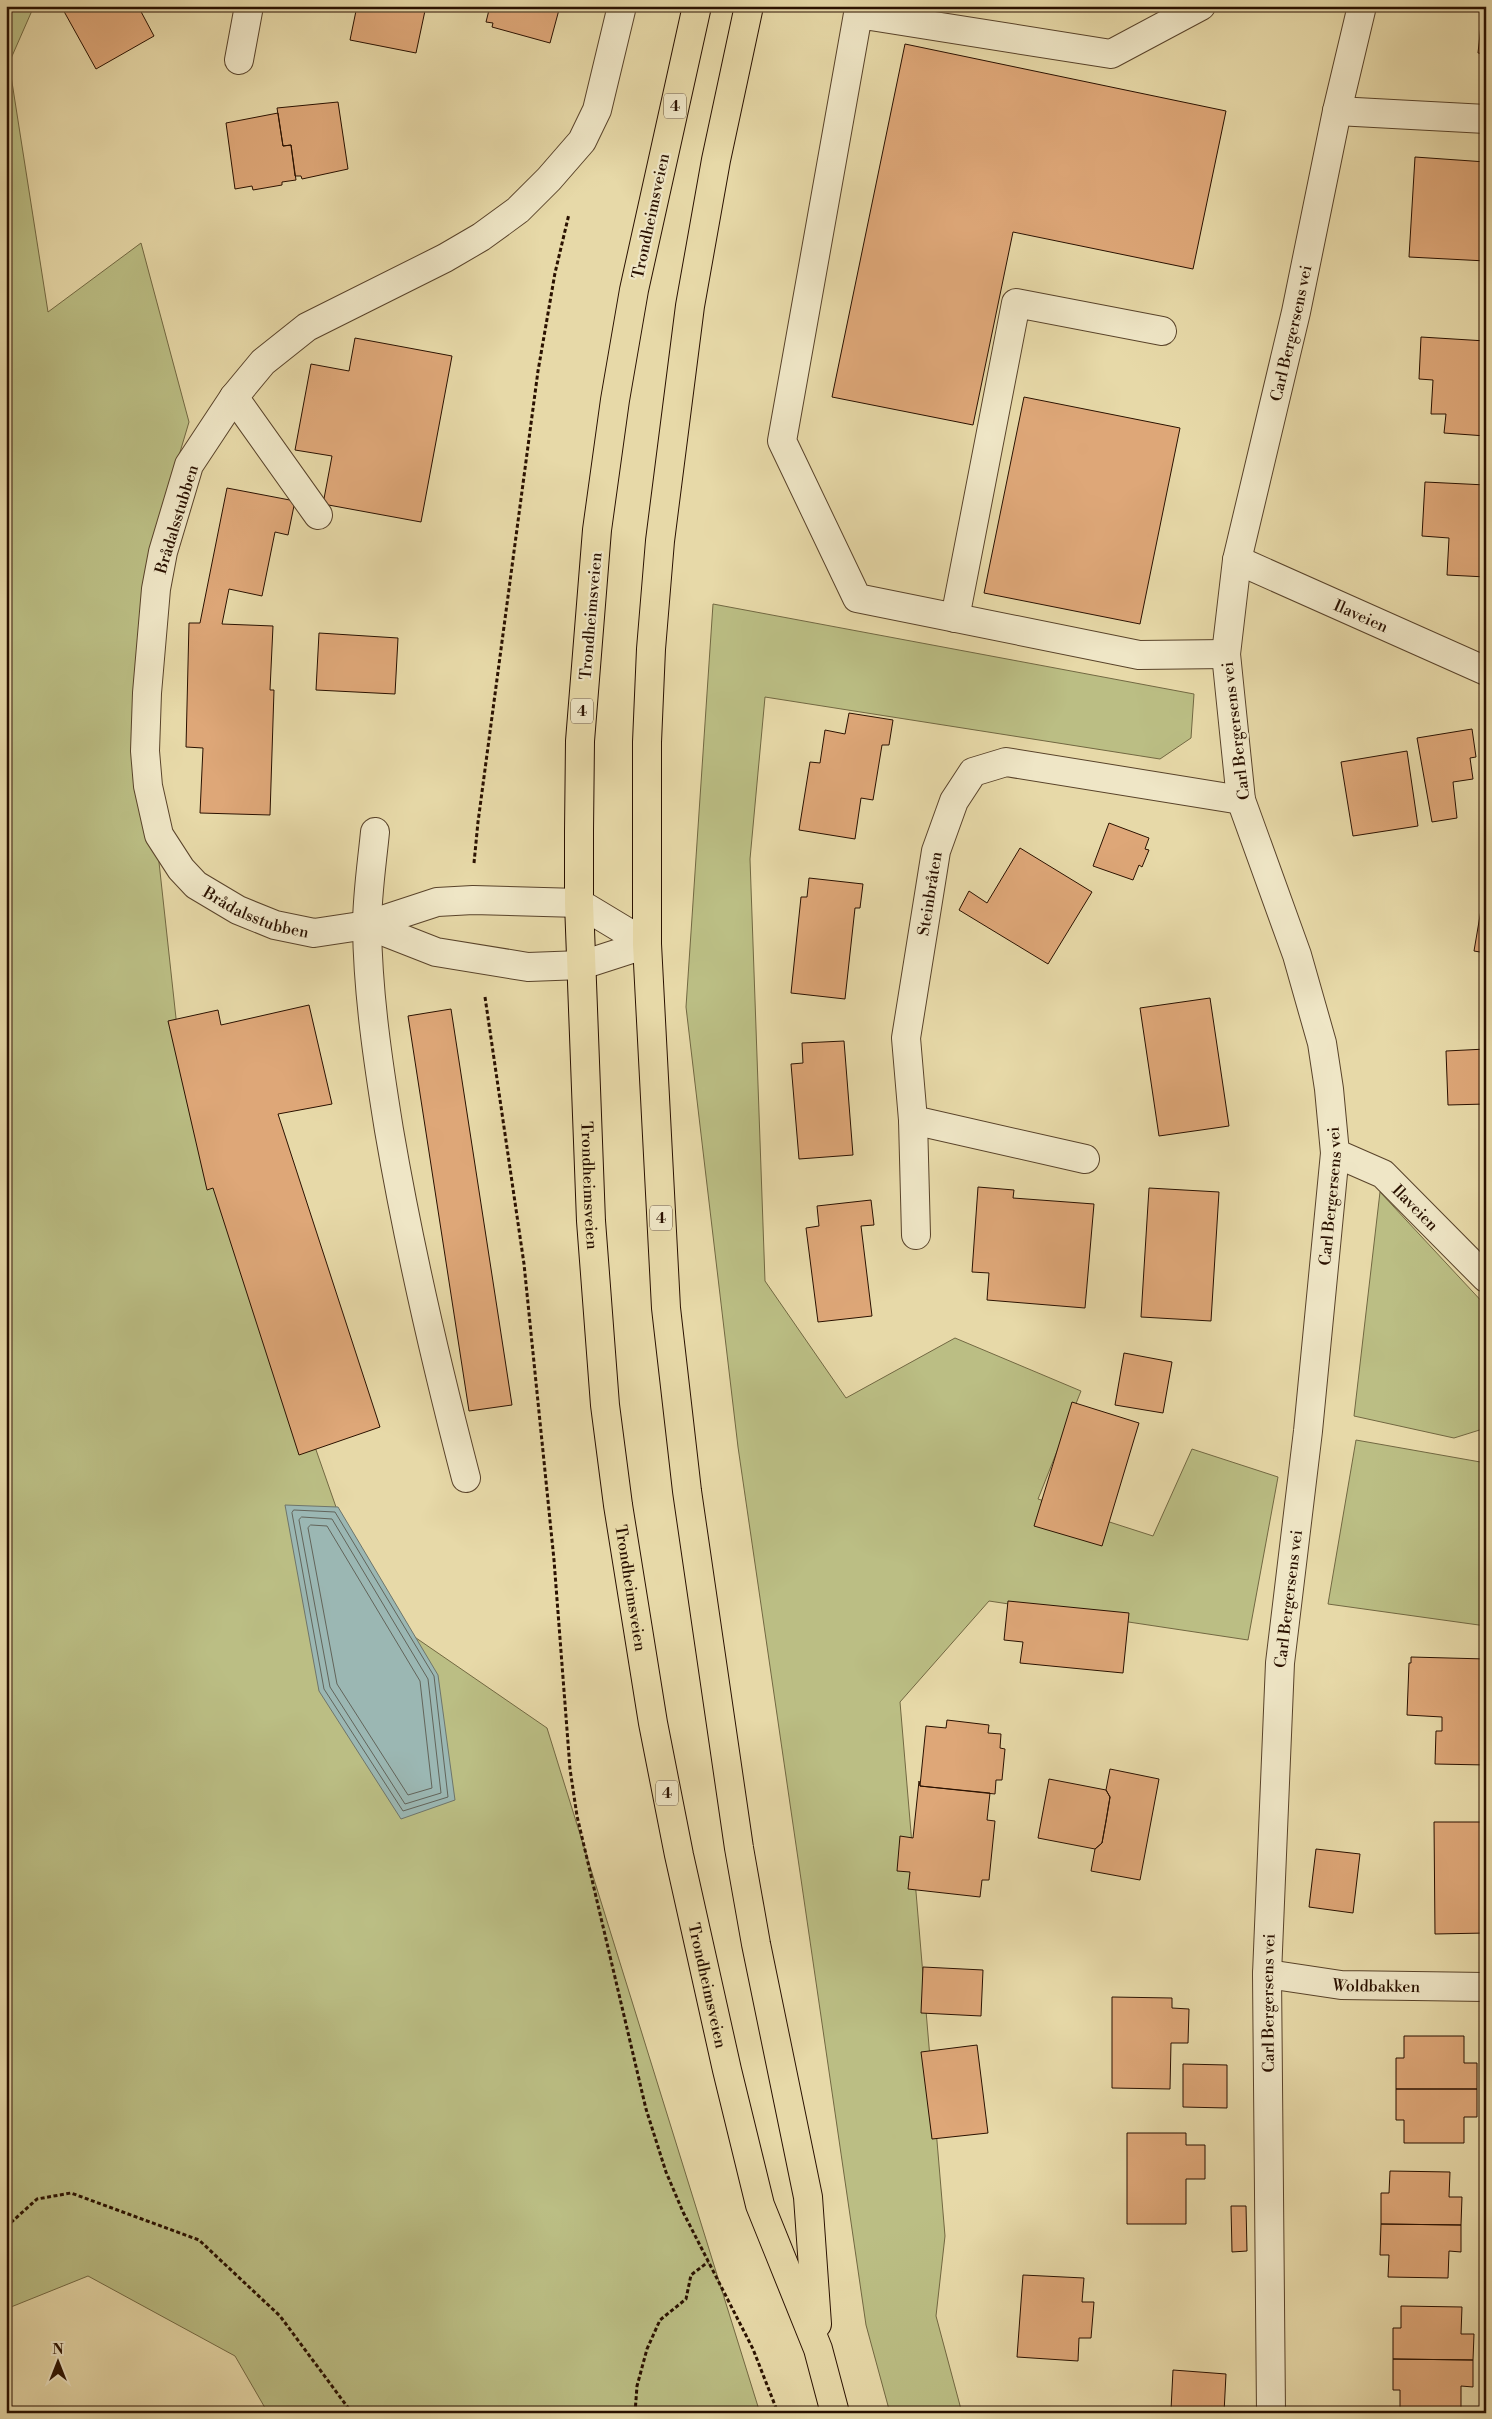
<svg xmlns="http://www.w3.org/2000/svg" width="1492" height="2419" font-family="'Libre Bodoni',serif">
  <rect width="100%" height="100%" fill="#e7d9a8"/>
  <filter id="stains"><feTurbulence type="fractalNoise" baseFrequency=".004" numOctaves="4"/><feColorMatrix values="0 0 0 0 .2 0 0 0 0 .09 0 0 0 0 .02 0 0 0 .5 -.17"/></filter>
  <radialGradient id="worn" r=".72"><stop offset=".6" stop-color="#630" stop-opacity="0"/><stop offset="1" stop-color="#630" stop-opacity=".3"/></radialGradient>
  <path fill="#bbbe84" stroke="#726842" d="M6 6H34L9 63 48 312 141 243 189 422 169 489 152 798 181 1064 371 1607 547 1728 760 2413H268L235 2356 88 2276 6 2309Z
    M713 604 1194 694 1191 738 1160 759 765 697 750 859 765 1281 846 1398 955 1338 1081 1391 1038 1499 1153 1536 1192 1449 1278 1477 1248 1640 989 1601 900 1702 945 2236 936 2316 962 2413H890L866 2325 738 1447 686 1007Z
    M1380 1192 1486 1306V1428L1454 1438 1354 1416Z
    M1356 1440 1486 1463V1626L1328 1604Z"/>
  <path fill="#9bb7b3" stroke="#6e756b" d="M285 1505 338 1507 438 1675 455 1800 401 1819 319 1691Z"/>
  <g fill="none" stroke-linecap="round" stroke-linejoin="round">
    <path stroke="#62645a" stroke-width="1" d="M294 1510 335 1512 434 1676 448 1797 403 1811 324 1689 292 1513Z
      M302 1517 332 1519 428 1679 441 1793 405 1804 330 1687 299 1520Z
      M311 1525 327 1526 420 1681 432 1788 408 1795 337 1684 308 1528Z"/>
  </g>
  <path fill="#dea778" stroke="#2a1100" d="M61 6H138L154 36 96 69Z
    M357 6H426L416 53 350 40Z
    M490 6H560L550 43 492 27 493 23 486 22Z
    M1483 6H1486V54L1478 53Z
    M905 44 1226 111 1193 269 1013 232 973 425 832 397Z
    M338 102 348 169 302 179 301 176H295L291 145 283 146 277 108Z
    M278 113 283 146 291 145 296 180 282 182V185L253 190 252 186 235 189 226 123Z
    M1415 157 1486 162V261L1409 257Z
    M1421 337 1486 341V436L1444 433 1446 414H1431L1433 380 1419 379Z
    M355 338 452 356 421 522 323 504 332 456 295 450 311 364 349 371Z
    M1024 397 1180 428 1140 624 984 593Z
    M1425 482 1486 485V577L1447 575 1449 538 1422 536Z
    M227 488 295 501 288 535 275 532 262 596 229 589 222 624 273 626 270 690H274L270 815 200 813 203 748 186 747 189 623H200Z
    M319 633 398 638 395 694 316 690Z
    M849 713 893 720 889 745H882L873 800 861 798 855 839 799 830 810 762 820 763 825 730 845 734Z
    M1472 729 1476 757 1470 758 1473 779 1453 782 1457 818 1432 822 1417 738Z
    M1407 751 1418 826 1353 836 1341 762Z
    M1109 823 1149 838 1145 849 1149 850 1142 867 1139 865 1133 880 1093 866Z
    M1020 848 1092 892 1048 964 959 910 969 891 987 903Z
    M809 878 863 884 860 908H855L845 999 791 993 801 897H807Z
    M1484 892H1486V953L1474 951Z
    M1210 998 1229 1126 1159 1136 1140 1008Z
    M309 1005 332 1104 278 1114 380 1427 299 1455 213 1188 207 1190 168 1021 218 1010 221 1025Z
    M451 1009 512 1405 469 1411 408 1016Z
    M844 1041 853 1155 799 1159 791 1064 803 1063 802 1043Z
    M1486 1049V1104L1448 1105 1446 1051Z
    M978 1187 1014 1190 1013 1198 1094 1204 1085 1308 987 1300 989 1273 972 1272Z
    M1149 1188 1219 1192 1211 1321 1141 1317Z
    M871 1200 874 1225 861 1226 872 1316 818 1322 806 1228 819 1226 817 1206Z
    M1124 1353 1172 1362 1163 1413 1115 1405Z
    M1072 1402 1139 1423 1102 1546 1034 1526Z
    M1008 1601 1129 1613 1123 1673 1020 1663 1023 1642 1004 1640Z
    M1411 1657 1486 1659V1765L1435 1764 1436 1731H1442V1717L1407 1715 1409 1663H1411Z
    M947 1720 989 1725 988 1733 1001 1734 1000 1748 1005 1749 1002 1780H996L995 1794 920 1786 926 1726 946 1728Z
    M1110 1769 1159 1779 1140 1880 1091 1871 1095 1849 1102 1843 1106 1821 1110 1797 1106 1790Z
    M1049 1779 1106 1790 1110 1797 1106 1821 1102 1843 1095 1849 1038 1838Z
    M919 1781 920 1786 990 1793 987 1820 995 1821 989 1880H982L980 1897 908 1889 910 1872 897 1871 900 1836 913 1838Z
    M1434 1822H1486V1933L1435 1934Z
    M1316 1849 1360 1854 1353 1913 1309 1907Z
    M923 1967 983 1970 981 2016 921 2013Z
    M1112 1997 1172 1998V2008L1189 2009 1188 2043H1171L1170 2089 1112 2088Z
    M1404 2036H1464V2063H1477V2089H1396V2058H1404Z
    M977 2045 988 2133 932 2139 921 2052Z
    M1183 2064 1227 2065V2108L1183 2107Z
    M1396 2089H1477V2117H1464V2143H1404V2120H1396Z
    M1127 2133H1186V2145H1205V2179H1186V2224H1127Z
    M1390 2171 1450 2172 1449 2197H1462L1461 2225 1381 2224V2193H1389Z
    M1231 2206H1246L1247 2251 1232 2252Z
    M1381 2224 1461 2225V2252L1449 2251 1448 2278 1388 2277 1389 2255H1380Z
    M1023 2275 1084 2278 1082 2302H1094L1091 2338H1079L1078 2361 1017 2357Z
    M1401 2306 1462 2307 1461 2334H1474L1473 2360 1393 2359V2328H1401Z
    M1393 2359 1473 2360V2387L1461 2386V2413L1400 2412V2390H1393Z
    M1173 2370 1226 2374 1224 2413 1171 2410Z
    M1483 2394H1486V2413H1483Z"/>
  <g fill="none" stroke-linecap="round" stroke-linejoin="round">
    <defs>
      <g id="minor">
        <path id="s1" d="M622 6 597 110 582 141 549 179 518 210 481 237 445 258 307 327 263 362 234 397 189 465 163 552 156 589 147 693 145 751 148 786 159 835 181 869 196 885 238 910 275 925 314 933 367 925 437 902 473 900 579 903 647 944"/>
        <path d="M1201 6 1111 54 858 14 782 441 857 598 1139 655 1226 654"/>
        <path d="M239 60 249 6"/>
        <path d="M1337 111 1486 119"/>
        <path d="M234 397 318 515"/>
        <path id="s2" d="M1237 560 1486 671"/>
        <path d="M955 618 1016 303 1162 331"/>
        <path d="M375 832C372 863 367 895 367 927 368 995 378 1062 389 1130 409 1247 436 1363 466 1478"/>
        <path d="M367 925 436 952 528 967 582 965 647 944"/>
        <path d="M913 1120 916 1235"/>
        <path id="s3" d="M1335 1153 1383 1174 1486 1278"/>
        <path id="s4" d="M1085 1159 913 1120 906 1038 936 851 954 801 973 772 1006 762 1241 800"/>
        <path id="s5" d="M1267 1974 1341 1985 1486 1987"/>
        <path id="s6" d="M1271 2413 1267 1974 1280 1663 1308 1431 1335 1153 1329 1089 1322 1043 1297 955 1241 800 1226 654 1237 560 1296 312 1337 111 1362 6"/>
      </g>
      <g id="highway">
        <path id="s7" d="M697 6 634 290 615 400 597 530 580 741 579 831V903L591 1221 605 1405 618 1505 653 1723 679 1855 727 2070 760 2205 818 2349 835 2413"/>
        <path d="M749 6 716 160 690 306 660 541 651 649 647 742V944L666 1308 687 1491 739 1848 756 1944 808 2197 817 2324"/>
      </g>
    </defs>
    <use href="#minor" stroke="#59432a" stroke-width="30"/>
    <use href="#highway" stroke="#2a1100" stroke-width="30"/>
    <path stroke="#2a1100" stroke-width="3" stroke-dasharray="4 2.5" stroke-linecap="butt" d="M474 863 478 822 538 371 555 273 569 214
      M485 997 524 1264 554 1560 570 1769 577 1816 646 2109 666 2172 683 2212 753 2349 778 2413
      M6 2227 37 2199 71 2193 199 2240 280 2316 352 2413
      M635 2413 637 2386 647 2349 660 2320 686 2299 691 2275 708 2262"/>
    <use href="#minor" stroke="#efe6c6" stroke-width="28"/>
    <use href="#highway" stroke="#e7d9a8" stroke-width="28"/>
  </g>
  <g text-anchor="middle" stroke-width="4.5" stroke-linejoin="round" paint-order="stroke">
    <g fill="#efe6c6" stroke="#65513b" stroke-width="1">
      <rect x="664" y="93.5" width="22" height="25" rx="4"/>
      <rect x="571" y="698.5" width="22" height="25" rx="4"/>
      <rect x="650" y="1205.5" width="22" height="25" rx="4"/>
      <rect x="656" y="1780.5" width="22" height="25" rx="4"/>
    </g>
    <g font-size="15" font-weight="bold" fill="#2a1100">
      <text x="675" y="111">4</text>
      <text x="582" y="716">4</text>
      <text x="661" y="1223">4</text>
      <text x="667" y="1798">4</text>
    </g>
    <g font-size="16" fill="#2a1100" stroke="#efe6c6">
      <text transform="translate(650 216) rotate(-78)" y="6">Trondheimsveien</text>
      <text dy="6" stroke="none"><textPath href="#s6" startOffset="2105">Carl Bergersens vei</textPath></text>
      <text transform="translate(176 519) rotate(-73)" y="6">Brådalsstubben</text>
      <text transform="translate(590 616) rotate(-85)" y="6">Trondheimsveien</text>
      <text dy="6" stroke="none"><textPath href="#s2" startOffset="136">Ilaveien</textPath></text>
      <text transform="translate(1235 731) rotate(-97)" y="6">Carl Bergersens vei</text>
      <text dy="6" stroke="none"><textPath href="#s4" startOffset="405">Steinbråten</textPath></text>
      <text dy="6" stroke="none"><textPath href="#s1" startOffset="1166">Brådalsstubben</textPath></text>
      <text dy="6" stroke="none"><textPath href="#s7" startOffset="1190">Trondheimsveien</textPath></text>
      <text dy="6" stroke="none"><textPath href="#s6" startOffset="1220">Carl Bergersens vei</textPath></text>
      <text dy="6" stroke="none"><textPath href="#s3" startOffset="99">Ilaveien</textPath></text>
      <text dy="6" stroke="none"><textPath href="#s7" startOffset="1595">Trondheimsveien</textPath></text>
      <text dy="6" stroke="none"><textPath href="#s6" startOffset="815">Carl Bergersens vei</textPath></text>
      <text dy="6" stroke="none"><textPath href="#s5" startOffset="110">Woldbakken</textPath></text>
      <text dy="6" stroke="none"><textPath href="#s7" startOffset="2000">Trondheimsveien</textPath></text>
      <text dy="6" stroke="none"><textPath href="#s6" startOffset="410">Carl Bergersens vei</textPath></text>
    </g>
  </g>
  <rect width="1492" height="2419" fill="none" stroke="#e7d9a8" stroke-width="25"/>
  <rect x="8" y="8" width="1477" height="2404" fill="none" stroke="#2a1100" stroke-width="2.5"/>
  <rect x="12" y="12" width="1467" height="2394" fill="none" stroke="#2a1100"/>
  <g transform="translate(58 2362)" stroke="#efe6c6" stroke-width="4" paint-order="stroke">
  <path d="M0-4L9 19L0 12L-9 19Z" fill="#2a1100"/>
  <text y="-8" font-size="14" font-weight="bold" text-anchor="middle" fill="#2a1100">N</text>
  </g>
  <rect width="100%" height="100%" filter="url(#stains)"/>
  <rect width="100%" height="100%" fill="url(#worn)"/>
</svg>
